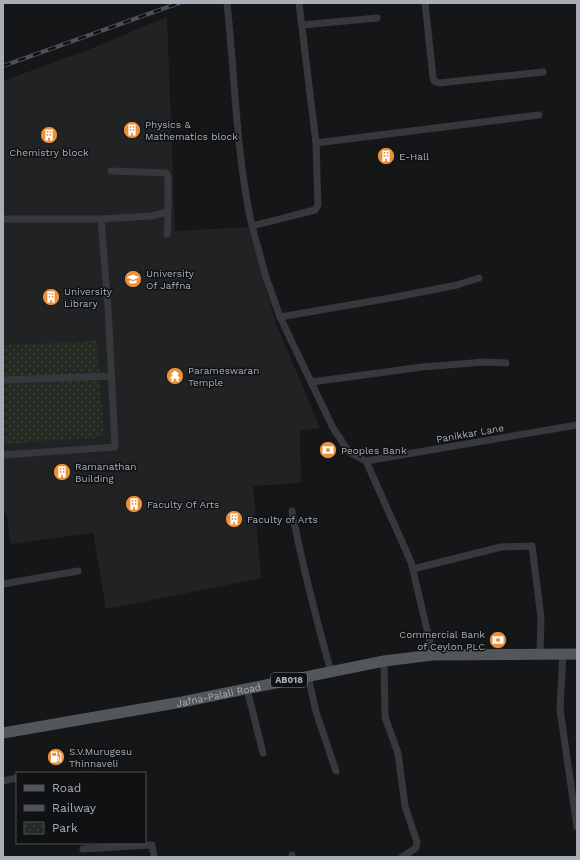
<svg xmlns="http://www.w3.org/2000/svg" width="580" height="860" font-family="'Work Sans',sans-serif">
  <defs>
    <pattern id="park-dots" width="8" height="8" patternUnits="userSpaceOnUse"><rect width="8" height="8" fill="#222a22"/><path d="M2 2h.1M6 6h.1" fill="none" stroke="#3f4640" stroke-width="1.8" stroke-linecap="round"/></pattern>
  </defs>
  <rect width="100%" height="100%" fill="#151617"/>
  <path fill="#212224" d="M167 17 175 231 248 227 277 326 320 428 300 431 301 483 253 486 261 578 106 609 93 533 11 544 6 513H3V81L85 51Z"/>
  <path fill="url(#park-dots)" d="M97 341 104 437 3 444V345Z"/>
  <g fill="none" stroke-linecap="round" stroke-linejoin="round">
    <path stroke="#37383c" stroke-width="7" d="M227 3C235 76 236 155 252 226
      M299 3 316 143 318 205 315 210 252 226 265 274 280 317 333 428 349 452 366 461 411 562 433 655
      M425 3 433 77 434 81 439 83 543 72
      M302 25 377 18
      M316 143 539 115
      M3 219H101L108 307 115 447 3 455
      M101 219 151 216 168 212V176L166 173 111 171
      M167 234 168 212
      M280 317 396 297 457 285 479 278
      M3 380 111 376
      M312 382 422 367 485 362 506 363
      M366 461 577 425
      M292 511C302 565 316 618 331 672
      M413 569 501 547 532 546 541 618 540 654
      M3 584 78 571
      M563 653 560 709 577 827
      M384 661 385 717 398 753 405 806 417 842 416 848 402 857
      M308 676 316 712 336 771
      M247 689 263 753
      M3 781 17 778
      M83 849 152 845 154 857
      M292 855V857"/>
    <path stroke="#53565b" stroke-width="11" id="s1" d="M3 733 182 702 384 661 433 655 577 654"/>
    <defs>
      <path id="rail" d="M3 66 179 3"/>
    </defs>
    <use href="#rail" stroke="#4e5155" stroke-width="4"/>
    <use href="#rail" stroke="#101112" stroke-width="2.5" stroke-dasharray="8" stroke-linecap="butt"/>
  </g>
  <defs>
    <symbol id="building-disc" viewBox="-11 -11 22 22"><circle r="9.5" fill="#ea913a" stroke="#101112"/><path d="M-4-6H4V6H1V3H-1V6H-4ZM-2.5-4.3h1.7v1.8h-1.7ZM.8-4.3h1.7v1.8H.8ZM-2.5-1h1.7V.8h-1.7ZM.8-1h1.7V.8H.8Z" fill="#fff"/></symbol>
    <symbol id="university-disc" viewBox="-11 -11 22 22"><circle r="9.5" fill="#ea913a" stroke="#101112"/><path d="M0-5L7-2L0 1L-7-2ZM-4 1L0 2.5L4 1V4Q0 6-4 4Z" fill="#fff"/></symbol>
    <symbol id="temple-disc" viewBox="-11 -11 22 22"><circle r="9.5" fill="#ea913a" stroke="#101112"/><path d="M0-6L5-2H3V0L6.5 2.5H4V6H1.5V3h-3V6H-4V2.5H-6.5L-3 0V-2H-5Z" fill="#fff"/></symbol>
    <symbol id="bank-disc" viewBox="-11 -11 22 22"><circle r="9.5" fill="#ea913a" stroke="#101112"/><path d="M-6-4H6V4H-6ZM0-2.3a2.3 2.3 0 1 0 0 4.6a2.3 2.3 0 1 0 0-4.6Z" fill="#fff"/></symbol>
    <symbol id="fuel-disc" viewBox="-11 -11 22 22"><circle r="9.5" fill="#ea913a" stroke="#101112"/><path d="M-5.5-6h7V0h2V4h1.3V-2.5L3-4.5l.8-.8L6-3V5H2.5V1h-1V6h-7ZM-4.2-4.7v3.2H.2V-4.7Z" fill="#fff"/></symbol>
  </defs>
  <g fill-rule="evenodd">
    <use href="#building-disc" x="122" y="120" width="20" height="20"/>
    <use href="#building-disc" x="39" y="125" width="20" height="20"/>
    <use href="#building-disc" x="376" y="146" width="20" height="20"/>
    <use href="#university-disc" x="123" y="269" width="20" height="20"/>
    <use href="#building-disc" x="41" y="287" width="20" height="20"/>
    <use href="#temple-disc" x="165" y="366" width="20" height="20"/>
    <use href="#bank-disc" x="318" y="440" width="20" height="20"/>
    <use href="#building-disc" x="52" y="462" width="20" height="20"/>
    <use href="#building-disc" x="124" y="494" width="20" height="20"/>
    <use href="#building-disc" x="224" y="509" width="20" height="20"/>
    <use href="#bank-disc" x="488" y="630" width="20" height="20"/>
    <use href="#fuel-disc" x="46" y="747" width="20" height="20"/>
  </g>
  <g text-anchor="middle" stroke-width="3" stroke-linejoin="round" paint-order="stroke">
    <rect fill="#101112" stroke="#7a8086" stroke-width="1" x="271" y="673" width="36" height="14" rx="3"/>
    <g font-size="9" font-weight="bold" fill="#a8afb7">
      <text x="289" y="683">AB018</text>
    </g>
    <g font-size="10" fill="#a8afb7" stroke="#101112" text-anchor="start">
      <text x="145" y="128">Physics &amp;<tspan x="145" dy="12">Mathematics block</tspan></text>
      <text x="49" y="156" text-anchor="middle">Chemistry block</text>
      <text x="399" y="160">E-Hall</text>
      <text x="146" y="277">University<tspan x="146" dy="12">Of Jaffna</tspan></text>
      <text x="64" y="295">University<tspan x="64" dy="12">Library</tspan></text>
      <text x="188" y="374">Parameswaran<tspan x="188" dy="12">Temple</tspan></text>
      <text x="341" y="454">Peoples Bank</text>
      <text x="75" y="470">Ramanathan<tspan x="75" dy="12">Building</tspan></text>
      <text x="147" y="508">Faculty Of Arts</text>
      <text x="247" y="523">Faculty of Arts</text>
      <text x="485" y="638" text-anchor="end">Commercial Bank<tspan x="485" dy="12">of Ceylon PLC</tspan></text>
      <text x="69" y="755">S.V.Murugesu<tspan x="69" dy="12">Thinnaveli</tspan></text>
    </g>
    <g font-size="10" fill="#a8afb7" stroke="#101112">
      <text transform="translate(470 433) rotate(-10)" y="4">Panikkar Lane</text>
      <text dy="4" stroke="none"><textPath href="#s1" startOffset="219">Jafna-Palali Road</textPath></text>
    </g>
  </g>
  <rect width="580" height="860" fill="none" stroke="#a8afb7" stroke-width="8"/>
  <rect x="16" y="772" width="130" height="72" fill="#101112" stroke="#4d5054"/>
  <rect x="24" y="785" width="20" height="6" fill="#53565b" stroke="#4d5054"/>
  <text x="52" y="792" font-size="12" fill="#a8afb7">Road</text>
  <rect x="24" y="805" width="20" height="6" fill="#4e5155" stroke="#4d5054"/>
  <text x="52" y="812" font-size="12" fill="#a8afb7">Railway</text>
  <rect x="24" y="822" width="20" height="12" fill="url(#park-dots)" stroke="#4d5054"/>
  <text x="52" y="832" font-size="12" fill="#a8afb7">Park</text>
</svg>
